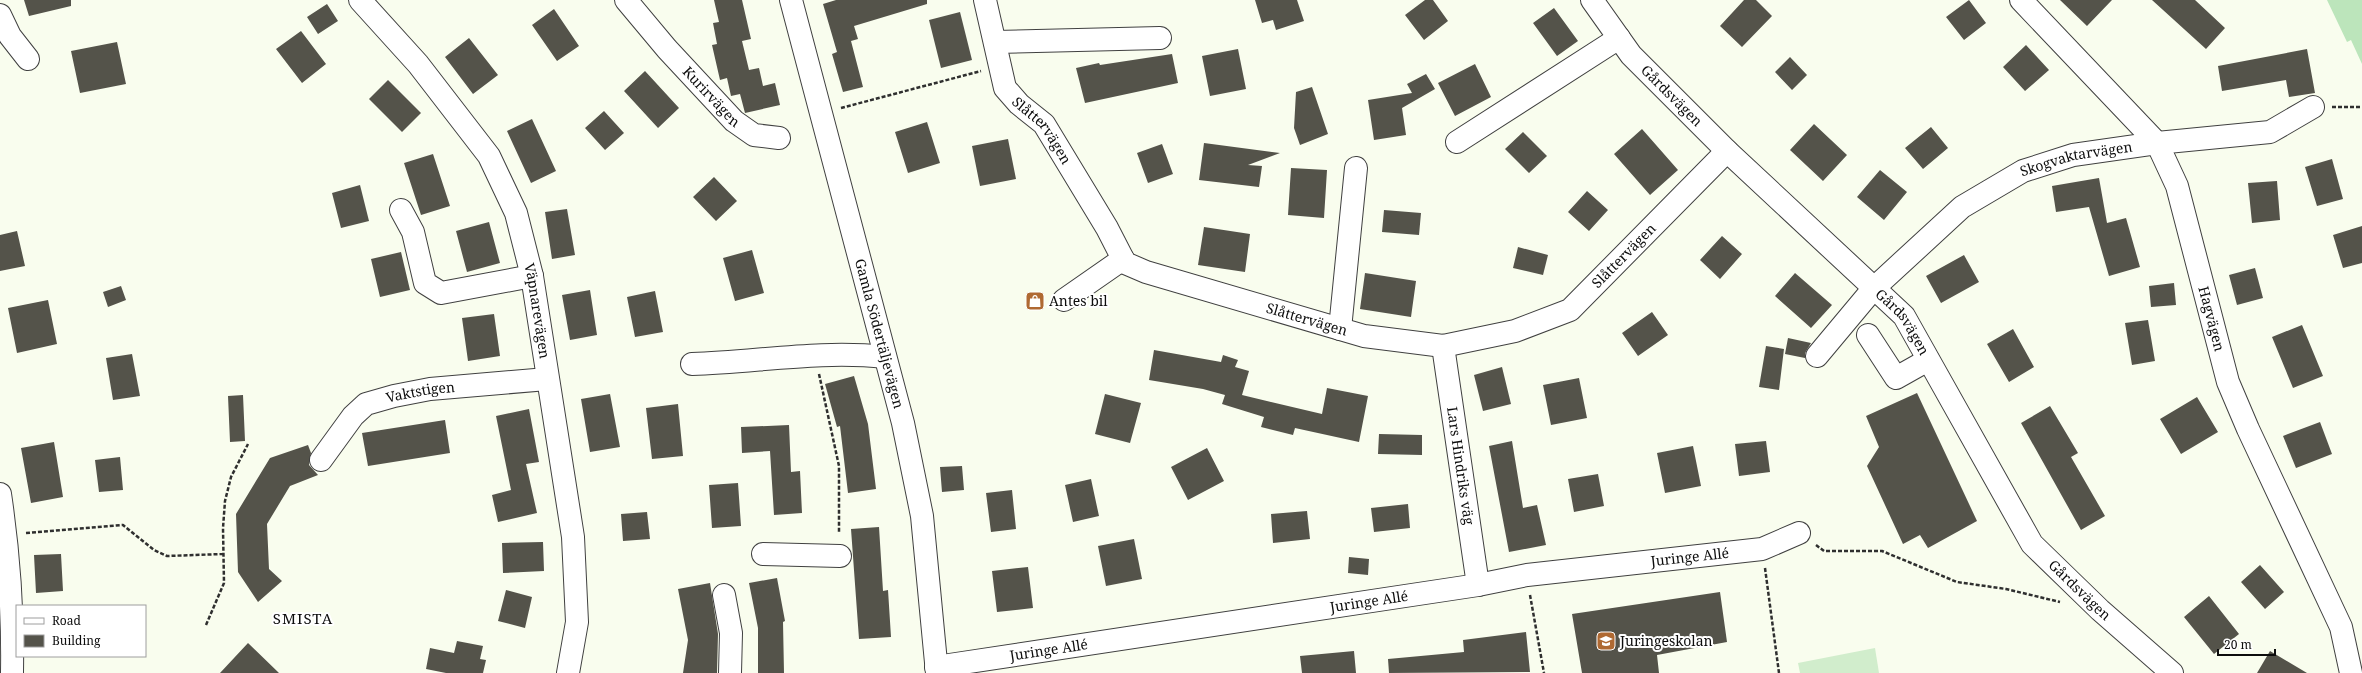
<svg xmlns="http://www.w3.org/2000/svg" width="2362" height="673" font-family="'Noto Serif',serif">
  <rect width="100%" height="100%" fill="#f9fdee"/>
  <path fill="#bce5bb" d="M2327 0H2362V64L2351 40 2347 42Z"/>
  <path fill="#d1edcc" d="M1875 648 1879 673H1800L1798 663Z"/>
  <path fill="#54534a" d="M24 0H71V6L29 16Z
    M714 0H742L751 39 742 41 749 70 759 68 763 86 775 83 780 105 745 113 740 94 731 96 727 78 720 80 712 45 717 44 713 23 719 22Z
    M836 0H927V4L854 26 858 39 851 41 863 87 843 92 832 54 837 52 823 4Z
    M1255 0H1297L1304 21 1276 30 1273 20 1262 23Z
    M1425 0H1433L1448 21 1424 40 1405 15Z
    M1744 0H1756L1772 16 1742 47 1720 26Z
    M1969 0 1986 23 1964 40 1946 17Z
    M2060 0H2112L2087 26Z
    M2152 0H2195L2225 28 2206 49Z
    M327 4 338 21 318 34 307 17Z
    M1554 8 1578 41 1557 56 1533 23Z
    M554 9 579 46 557 61 532 25Z
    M960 12 972 60 941 68 929 20Z
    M301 31 326 64 302 83 276 49Z
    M469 38 498 75 473 94 445 57Z
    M117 42 126 84 80 93 71 51Z
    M2026 45 2049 70 2025 91 2003 67Z
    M1238 49 1246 89 1210 96 1202 56Z
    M2307 49 2315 93 2289 97 2286 80 2222 91 2218 66Z
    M1172 54 1178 83 1085 103 1076 68 1099 63 1100 65Z
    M1790 57 1807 75 1792 90 1775 72Z
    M1475 64 1491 97 1455 116 1438 83Z
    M645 71 679 108 658 128 624 91Z
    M1426 74 1435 89 1402 108 1406 135 1374 140 1368 100 1412 93 1407 84Z
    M388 80 421 113 402 132 369 99Z
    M1312 87 1328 134 1300 145 1294 128 1296 92Z
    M604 111 624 133 605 150 585 128Z
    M532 119 556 171 531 183 507 131Z
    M927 122 940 163 908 173 895 132Z
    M1814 124 1847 155 1823 181 1790 150Z
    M1931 127 1948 148 1923 169 1905 148Z
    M1642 129 1678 170 1650 195 1614 154Z
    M1523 132 1547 156 1529 173 1505 149Z
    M1008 139 1016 179 980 186 972 146Z
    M1204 143 1280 153 1248 165 1262 166 1259 187 1199 180Z
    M1162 144 1173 174 1148 183 1137 153Z
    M433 154 450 206 421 215 404 163Z
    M2332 159 2343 199 2317 206 2305 167Z
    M1291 168 1327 170 1324 218 1288 215Z
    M1880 170 1907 192 1884 220 1857 197Z
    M714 177 737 201 716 221 693 197Z
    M2099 178 2107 223 2126 218 2140 267 2109 276 2089 207 2056 212 2052 186Z
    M2277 181 2280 220 2252 223 2248 183Z
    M360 185 369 221 341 228 332 193Z
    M1587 191 1608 210 1589 231 1568 212Z
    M567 209 575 255 552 259 545 212Z
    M1384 210 1421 213 1419 235 1382 232Z
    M489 222 500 263 467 272 456 231Z
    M2362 226V263L2343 268 2333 235Z
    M1204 227 1250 234 1245 272 1198 265Z
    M17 231 25 266 0 271V235Z
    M1722 236 1742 254 1720 279 1700 260Z
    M1518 247 1548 255 1543 275 1513 268Z
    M752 250 764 293 735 301 723 258Z
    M401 252 410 290 380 297 371 259Z
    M1964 255 1979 282 1941 303 1926 276Z
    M2255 268 2263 298 2237 305 2229 275Z
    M1365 273 1416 281 1411 317 1360 309Z
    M1795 273 1832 305 1811 328 1775 296Z
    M2174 283 2176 305 2151 307 2149 286Z
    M121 286 126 300 108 307 103 292Z
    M590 290 597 335 570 340 562 295Z
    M655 291 663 332 635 337 627 297Z
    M48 300 57 344 17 353 8 308Z
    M1652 312 1668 335 1638 356 1622 333Z
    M494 314 500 356 468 361 462 318Z
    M2148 320 2155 361 2132 365 2125 323Z
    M2302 325 2323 376 2293 388 2272 337Z
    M2013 329 2034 367 2009 382 1987 344Z
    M1788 338 1811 343 1805 353V358L1785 354Z
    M1766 346 1784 349 1779 390 1759 387Z
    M1154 350 1221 362 1223 355 1238 360 1235 367 1249 371 1242 395 1322 414 1327 388 1368 396 1359 442 1295 428 1293 435 1261 427 1264 417 1222 404 1225 395 1203 389 1149 380Z
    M132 354 140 396 113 400 106 358Z
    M1502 367 1511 404 1483 411 1474 375Z
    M854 376 868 424 876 489 848 493 840 426 837 427 825 384Z
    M1579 378 1587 418 1551 425 1543 385Z
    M1917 393 1977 521 1928 548 1920 535 1903 544 1867 466 1879 447 1866 416Z
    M610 394 620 447 590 452 581 399Z
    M1105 394 1141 403 1130 443 1095 434Z
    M243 395 245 441 230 442 228 396Z
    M2197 397 2218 432 2181 454 2160 419Z
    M678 404 683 456 652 459 646 408Z
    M2050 406 2078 453 2071 457 2105 516 2081 530 2021 423Z
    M529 409 539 462 526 464 537 513 498 522 492 495 511 490 496 416Z
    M445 420 450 453 368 466 362 433Z
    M2320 422 2332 454 2296 468 2283 436Z
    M789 425 791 472 800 471 802 513 774 515 770 451 742 453 741 427Z
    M1379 434 1422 435V455L1378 454Z
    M1512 441 1523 508 1537 505 1546 545 1509 552 1489 446Z
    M1766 441 1770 472 1739 476 1735 444Z
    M54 442 63 497 31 503 21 448Z
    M308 445 311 453 309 465 318 475 290 486 267 524 269 569 282 581 258 602 238 572 236 514 270 458Z
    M1693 446 1701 486 1665 493 1657 453Z
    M1207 448 1224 481 1188 500 1171 467Z
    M120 457 123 490 99 492 95 460Z
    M962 466 964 490 942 492 940 467Z
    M1598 474 1604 506 1574 512 1568 479Z
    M1091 479 1099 516 1073 522 1065 485Z
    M738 483 741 526 712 528 709 485Z
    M1012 490 1016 529 991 532 986 493Z
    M1408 504 1410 528 1374 532 1371 508Z
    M1307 511 1310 539 1273 543 1271 514Z
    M647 512 650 539 623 541 621 514Z
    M879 527 883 591 888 590 891 637 859 639 851 529Z
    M1134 539 1142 579 1106 586 1098 546Z
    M543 542 544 571 503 573 502 543Z
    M61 554 63 591 36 593 34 555Z
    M1349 557 1369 559 1368 575 1348 573Z
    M2260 565 2284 592 2265 609 2241 582Z
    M1028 567 1033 608 997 612 992 571Z
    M777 578 785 621 783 622 784 673H758V628L749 583Z
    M710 583 718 634 717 673H683L688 640 678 589Z
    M506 590 532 597 525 628 498 621Z
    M1720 592 1727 642 1657 655 1659 673H1582L1572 614Z
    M2209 596 2239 634 2214 654 2184 617Z
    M1526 632 1530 672 1389 673 1388 659 1464 652 1463 640Z
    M457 641 483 646 480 659 486 660 483 673H446L426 669 430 648 454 653Z
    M248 643 279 673H220Z
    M1354 651 1356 673H1302L1300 656Z
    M2270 651 2307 673H2257Z"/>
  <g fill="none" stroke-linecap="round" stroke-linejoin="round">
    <defs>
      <g id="minor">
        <path id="s1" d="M360 0 418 64 489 156 516 213 532 276 573 537 577 622 568 673"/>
        <path id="s2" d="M626 0 667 49 734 121 754 135 779 138"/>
        <path id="s3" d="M791 0 903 423 922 516 937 673"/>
        <path id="s4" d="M985 0 1005 88 1019 104 1044 124 1107 228 1125 263 1146 272 1364 336 1443 346 1515 331 1570 310 1727 151"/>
        <path id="s5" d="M1592 0 1631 55 1727 151 1904 316 2032 544 2100 610 2172 673"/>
        <path id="s6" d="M2021 0 2157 143 2177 186 2228 382 2248 429 2341 627 2351 673"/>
        <path d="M0 15 10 36 28 59"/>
        <path d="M995 42 1160 38"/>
        <path d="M1457 142 1619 38"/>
        <path d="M401 210 413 232 425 283 441 293 532 276"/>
        <path d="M1064 300 1123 259"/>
        <path d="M1340 329 1356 168"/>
        <path d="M1868 335 1896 378 1928 360"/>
        <path id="s7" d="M1443 346 1478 585"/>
        <path id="s8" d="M1817 356 1873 289 1962 207 2023 171 2073 155 2157 143 2270 132 2313 107"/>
        <path d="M692 364C757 362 820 350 885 357"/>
        <path id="s9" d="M321 460 353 416 366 404 394 396 430 389 547 379"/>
        <path d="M0 494C9 554 13 613 12 673"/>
        <path d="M763 554 840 556"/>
        <path d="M724 595 731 633 730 673"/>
        <path id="s10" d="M936 667 1478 585 1527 575 1762 549 1799 533"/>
      </g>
    </defs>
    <use href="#minor" stroke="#404040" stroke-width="24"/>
    <path stroke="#2f2f2f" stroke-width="2.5" stroke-dasharray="4 2" stroke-linecap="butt" d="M2332 107H2362
      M841 108 981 71
      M819 374 839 466V532
      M26 533 123 525 154 550 167 556 223 554
      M1816 545 1824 551H1882L1957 582 2006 589 2060 602
      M1765 568 1779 673
      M1530 595 1544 673
      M206 625 224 583 223 528 225 501 231 477 248 444"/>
    <use href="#minor" stroke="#fff" stroke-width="22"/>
  </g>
  <defs>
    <symbol id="shop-square" viewBox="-11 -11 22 22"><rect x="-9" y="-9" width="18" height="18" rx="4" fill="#af6932" stroke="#fff"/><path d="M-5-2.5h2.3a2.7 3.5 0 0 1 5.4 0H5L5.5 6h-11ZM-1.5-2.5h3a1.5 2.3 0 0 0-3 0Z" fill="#fff"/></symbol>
    <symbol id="school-square" viewBox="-11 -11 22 22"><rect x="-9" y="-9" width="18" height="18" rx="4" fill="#af6932" stroke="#fff"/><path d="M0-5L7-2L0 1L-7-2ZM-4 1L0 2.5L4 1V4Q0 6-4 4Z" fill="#fff"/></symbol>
  </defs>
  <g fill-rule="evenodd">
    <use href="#shop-square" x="1024" y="290" width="22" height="22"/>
    <use href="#school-square" x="1595" y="630" width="22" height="22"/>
  </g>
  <g text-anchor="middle" stroke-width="4" stroke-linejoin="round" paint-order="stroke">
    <g font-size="14" fill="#0d0d0d" stroke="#fff">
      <text dy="5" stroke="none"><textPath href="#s5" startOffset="125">Gårdsvägen</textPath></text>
      <text dy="5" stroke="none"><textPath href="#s2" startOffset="129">Kurirvägen</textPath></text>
      <text dy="5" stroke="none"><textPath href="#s4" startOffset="147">Slåttervägen</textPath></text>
      <text dy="5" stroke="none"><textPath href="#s8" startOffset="334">Skogvaktarvägen</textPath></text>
      <text dy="5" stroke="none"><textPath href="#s4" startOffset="843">Slåttervägen</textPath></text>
      <text dy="5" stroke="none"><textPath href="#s1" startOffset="366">Väpnarevägen</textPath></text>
      <text dy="5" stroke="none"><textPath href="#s6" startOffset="382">Hagvägen</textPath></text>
      <text dy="5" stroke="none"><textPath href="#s4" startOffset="495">Slåttervägen</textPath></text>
      <text dy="5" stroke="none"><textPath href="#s5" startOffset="449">Gårdsvägen</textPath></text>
      <text dy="5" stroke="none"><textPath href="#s3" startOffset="345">Gamla Södertäljevägen</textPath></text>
      <text dy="5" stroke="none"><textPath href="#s9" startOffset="128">Vaktstigen</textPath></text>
      <text dy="5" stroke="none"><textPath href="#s7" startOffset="121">Lars Hindriks väg</textPath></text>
      <text dy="5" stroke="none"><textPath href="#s10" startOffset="762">Juringe Allé</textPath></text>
      <text dy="5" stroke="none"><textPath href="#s5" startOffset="773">Gårdsvägen</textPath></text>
      <text dy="5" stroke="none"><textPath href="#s10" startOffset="438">Juringe Allé</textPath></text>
      <text dy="5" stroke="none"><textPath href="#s10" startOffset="114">Juringe Allé</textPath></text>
    </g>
    <g font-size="14" fill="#0d0d0d" stroke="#fff" text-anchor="start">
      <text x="1049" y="306">Antes bil</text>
      <text x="1620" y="646">Juringeskolan</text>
    </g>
    <g font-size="15" letter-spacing="1" fill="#0d0d0d" stroke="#fff">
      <text x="303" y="624">SMISTA</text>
    </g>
  </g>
  <rect x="16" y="605" width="130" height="52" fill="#ffffff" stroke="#9e9e9e"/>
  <rect x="24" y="618" width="20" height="6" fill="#ffffff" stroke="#9e9e9e"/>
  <text x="52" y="625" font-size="12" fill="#0d0d0d">Road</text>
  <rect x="24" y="635" width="20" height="12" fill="#54534a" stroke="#9e9e9e"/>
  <text x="52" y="645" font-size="12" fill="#0d0d0d">Building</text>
  <path d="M2218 649v6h57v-6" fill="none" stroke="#0d0d0d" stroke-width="2"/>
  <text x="2224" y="649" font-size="12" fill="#0d0d0d" stroke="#ffffff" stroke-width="3" paint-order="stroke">20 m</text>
</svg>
